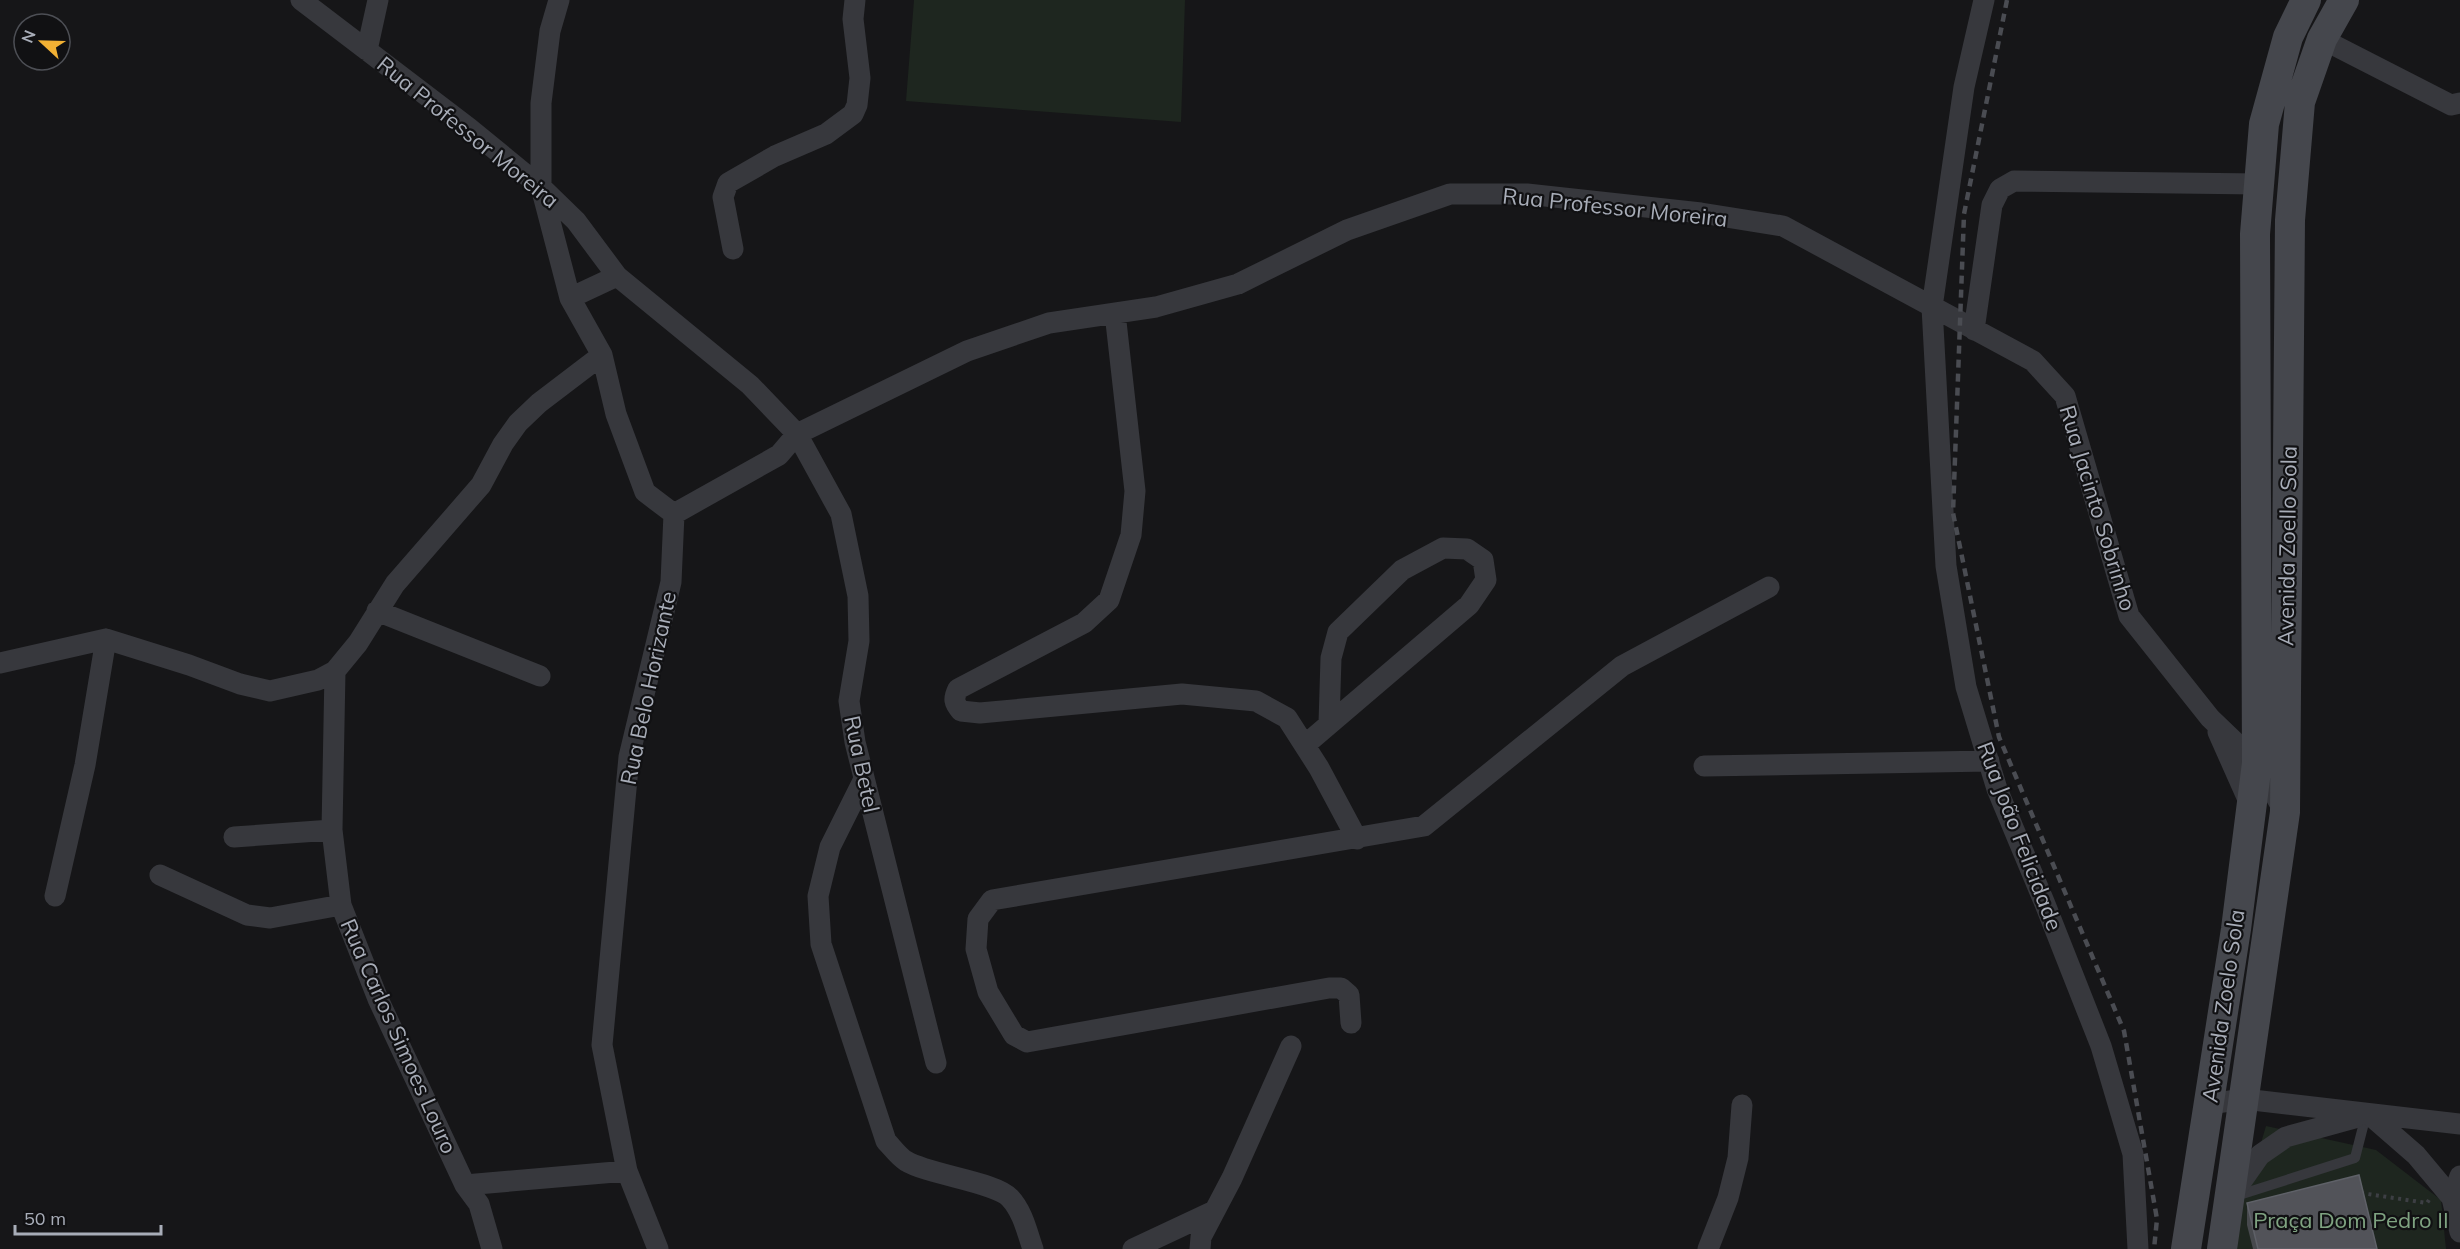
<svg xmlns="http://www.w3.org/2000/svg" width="2460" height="1249" font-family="Mulish,sans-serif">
  <rect width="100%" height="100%" fill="#161618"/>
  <path fill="#1e261f" d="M914 0H1185L1181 122 906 101Z
    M2266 1126 2376 1150 2441 1200 2446 1249H2235L2242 1207Z"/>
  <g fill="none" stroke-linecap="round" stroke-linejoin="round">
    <path stroke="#3d3f44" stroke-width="4" stroke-dasharray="3 4.5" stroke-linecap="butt" d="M2361 1193 2427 1203 2429 1200"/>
    <path stroke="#37383d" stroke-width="10" d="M2236 1196 2355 1158 2366 1115"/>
    <path stroke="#37383d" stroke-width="21" d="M301 0 469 128 541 187 576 221 617 276 750 385 797 434 967 351 1049 323 1156 307 1238 284 1347 230 1450 194H1527L1701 213 1783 226 2033 361 2065 396 2129 616 2210 718 2257 763 2284 811
      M559 0 550 31 541 103V187L570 298 602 355 616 414 645 492 674 514 671 582 629 757 602 1045 627 1171 658 1249
      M1984 0 1964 87 1932 307 1946 566 1966 687 1997 789 2045 904 2101 1046 2133 1154 2138 1249
      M2322 39 2451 105 2460 103
      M367 50 378 0
      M733 249 723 197 728 183 775 156 826 134 853 114 857 105 860 78 853 19 855 0
      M570 298 617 276
      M1115 313 1135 491 1131 535 1109 600 1084 623 958 689C953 699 954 703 961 711L980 713 1182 694 1256 701 1287 718 1319 768 1357 839
      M1974 330 1992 205 2000 189 2014 181 2259 184
      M674 514 779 455 797 434 841 514 858 596 859 641 849 701 855 742 936 1063
      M377 611 540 676
      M0 663 106 639 189 665 240 684 270 691 318 680 335 671 358 643 395 584 481 485 503 444 518 423 539 403 602 355
      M335 671 332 830 341 905 378 999 465 1185 479 1204 492 1249
      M2218 732 2250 804
      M1305 745 1469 605 1486 580 1483 560 1467 549 1443 548 1402 570 1338 632 1331 658 1329 723
      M1704 766 1989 761
      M864 779 830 847 818 896 821 944 886 1141C892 1147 898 1156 906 1161 929 1175 996 1182 1010 1198 1023 1212 1027 1232 1033 1249
      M234 837 332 830
      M160 875 247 915 270 918 341 905
      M55 896 85 765 106 639
      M1351 1023 1349 995 1341 988H1329L1027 1042 1014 1035 988 992 976 949 978 919 992 900 1424 826 1622 666 1769 587
      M2209 1104 2244 1099 2460 1124
      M2370 1115 2416 1155 2452 1198 2460 1232
      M465 1185 627 1171
      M2232 1195 2260 1155 2286 1137 2355 1118
      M2452 1198 2460 1176
      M1133 1249 1214 1211
      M1200 1249 1201 1237 1232 1178 1291 1046
      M1708 1249 1728 1198 1738 1158 1742 1105"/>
    <path stroke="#45474d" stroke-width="30" d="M2186 1249 2236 929 2257 763 2255 234 2264 124 2288 37 2306 0
      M2222 1249 2285 812 2290 220 2300 102 2322 39 2344 0"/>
    <path stroke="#4a4c52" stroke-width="4.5" stroke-dasharray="8 6" stroke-linecap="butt" d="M2007 0 1964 214 1953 513 1999 737 2124 1031 2157 1219 2154 1249"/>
  </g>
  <path fill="#47494d" d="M2247 1203 2377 1249H2253L2247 1225Z"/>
  <path fill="#525359" stroke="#5f6168" stroke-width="1.5" d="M2359 1175 2377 1249H2258L2247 1203Z"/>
  <g text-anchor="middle" stroke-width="4.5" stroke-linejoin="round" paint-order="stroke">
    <g font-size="22" fill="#a8adb8" stroke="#111113">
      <text transform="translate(468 132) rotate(39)" y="8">Rua Professor Moreira</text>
      <text transform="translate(1615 207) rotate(6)" y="8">Rua Professor Moreira</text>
      <text transform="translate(2098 508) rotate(73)" y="8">Rua Jacinto Sobrinho</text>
      <text transform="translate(2287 546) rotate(-89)" y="8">Avenida Zoello Sola</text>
      <text transform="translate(648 688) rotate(-78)" y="8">Rua Belo Horizante</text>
      <text transform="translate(862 764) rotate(78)" y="8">Rua Betel</text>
      <text transform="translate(2020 836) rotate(69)" y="8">Rua João Felicidade</text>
      <text transform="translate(2223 1006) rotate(-82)" y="8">Avenida Zoelo Sola</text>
      <text transform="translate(399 1036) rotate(66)" y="8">Rua Carlos Simoes Louro</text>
    </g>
    <g font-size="22" fill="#7fa381" stroke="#111113">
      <text x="2351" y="1228">Praça Dom Pedro II</text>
    </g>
  </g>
  <g transform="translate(42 42) rotate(292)"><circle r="28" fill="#111113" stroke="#4d4f55" stroke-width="1.5"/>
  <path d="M0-4.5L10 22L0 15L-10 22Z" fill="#f2b134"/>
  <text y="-9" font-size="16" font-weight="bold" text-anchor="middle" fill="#a8adb8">N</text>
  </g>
  <path d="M15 1225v9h146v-9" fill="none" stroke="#a8adb8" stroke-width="3"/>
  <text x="24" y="1225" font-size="18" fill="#a8adb8" stroke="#111113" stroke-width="4.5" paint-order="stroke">50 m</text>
</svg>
